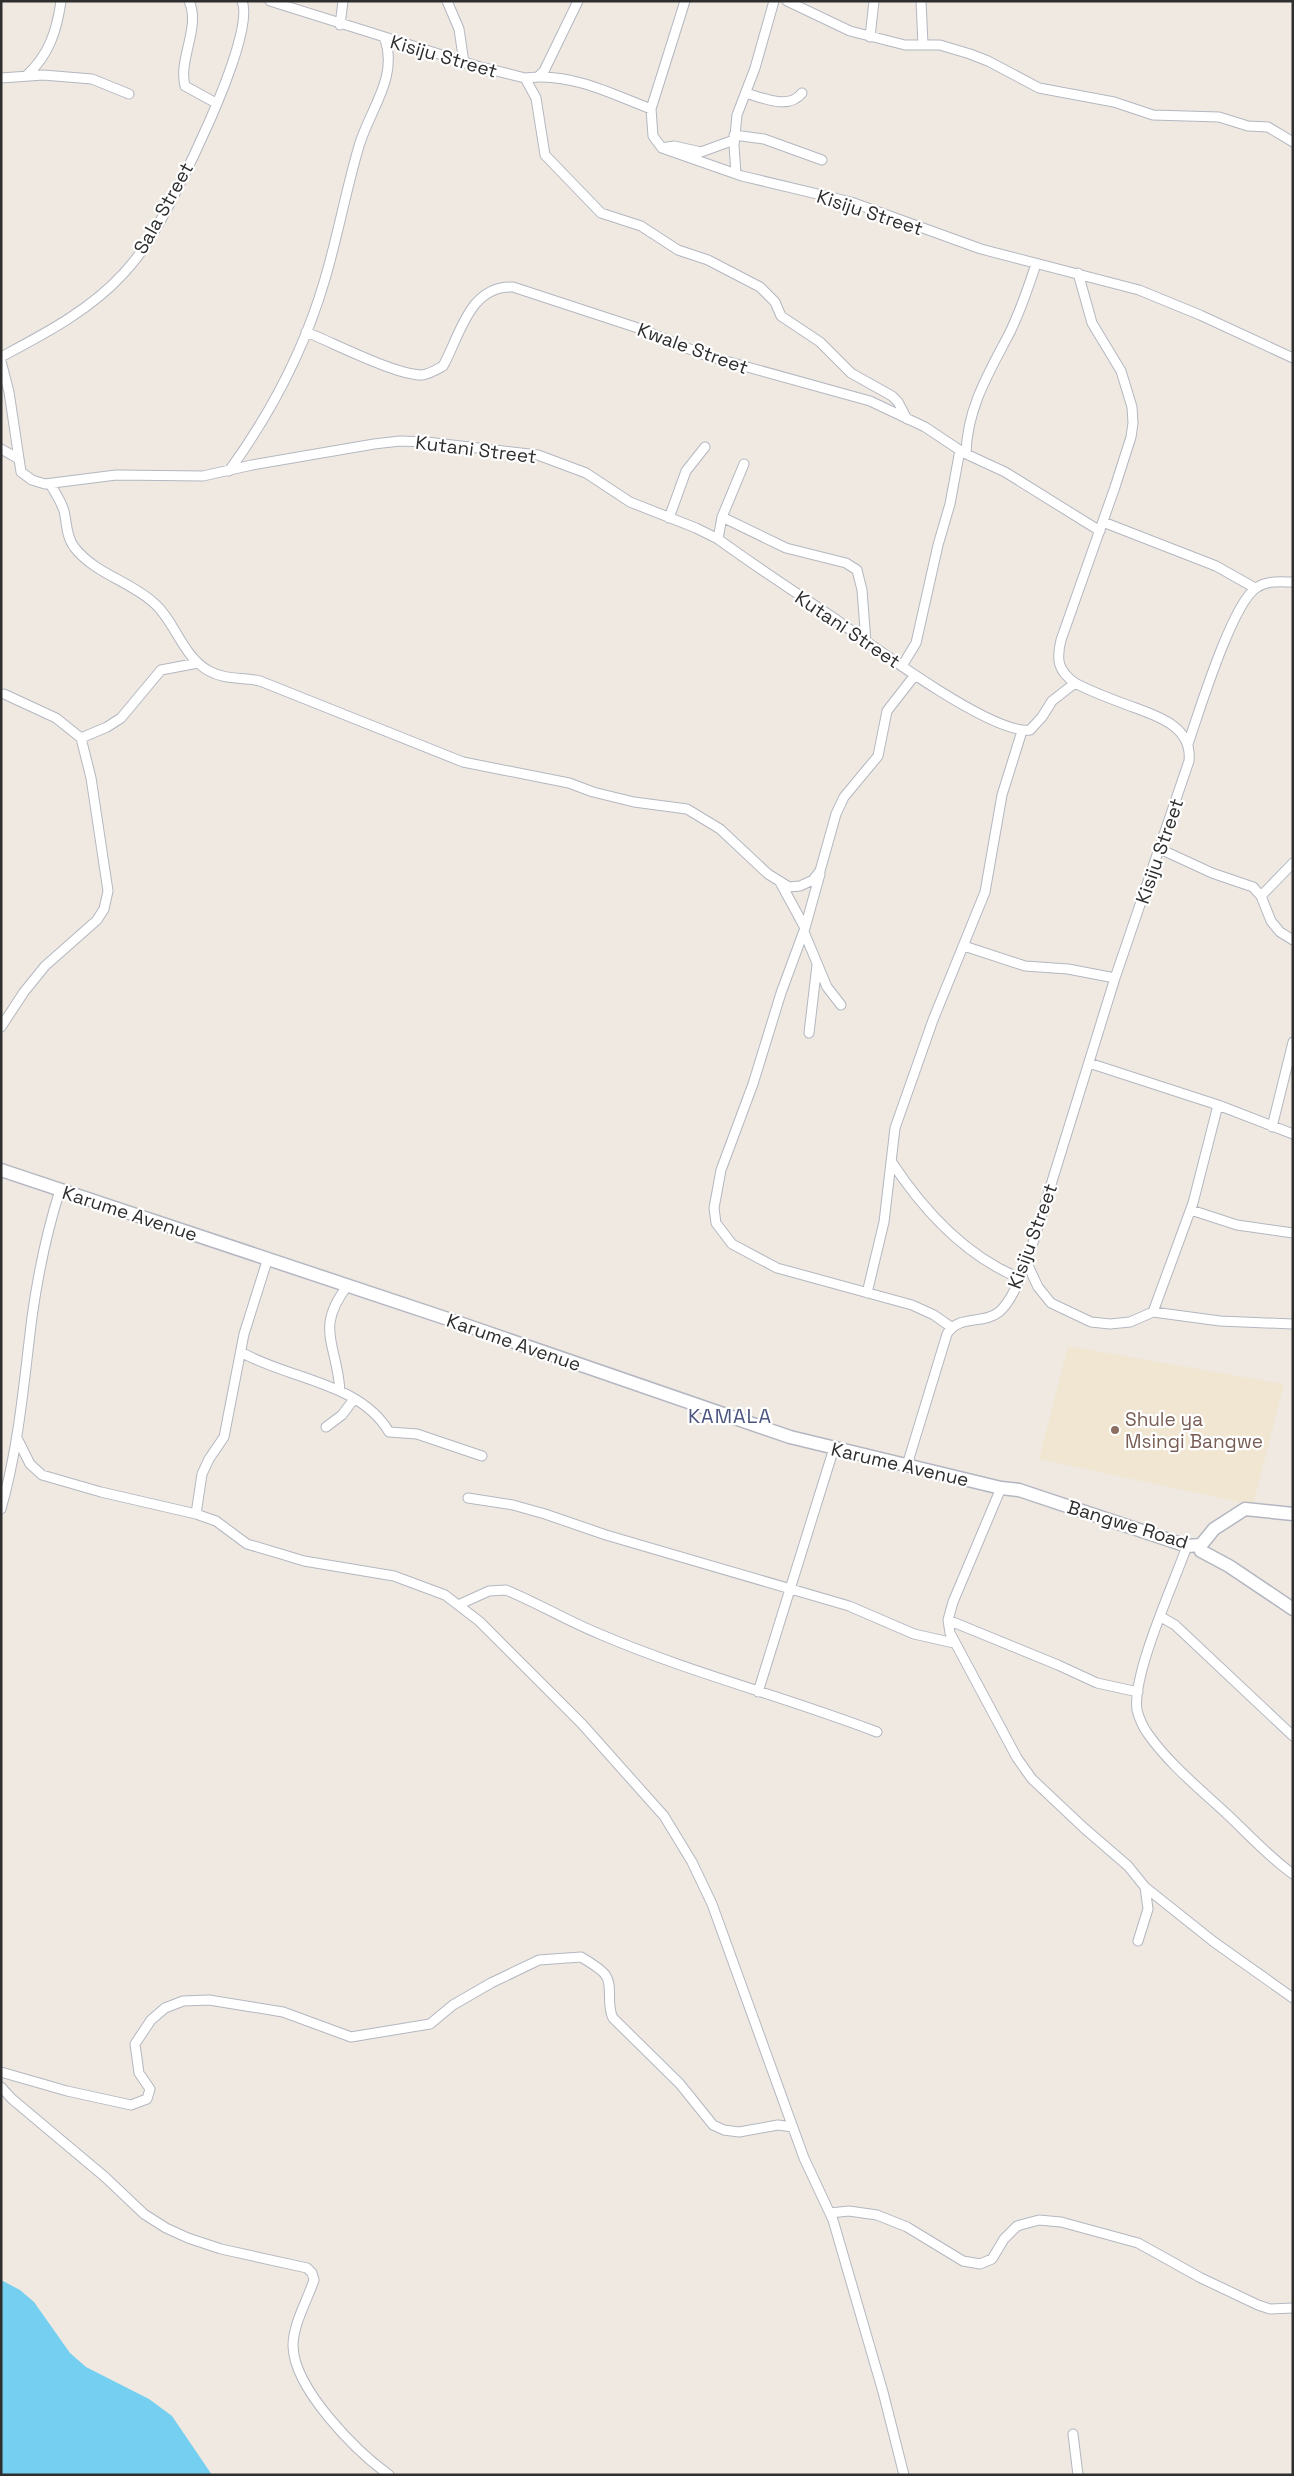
<svg xmlns="http://www.w3.org/2000/svg" width="1294" height="2476" font-family="'Space Grotesk',sans-serif">
  <rect width="100%" height="100%" fill="#efe9e1"/>
  <path fill="#f0e6d1" d="M1068 1346 1284 1384 1253 1505 1039 1459Z"/>
  <path fill="#75cff0" d="M1 2280 20 2290 34 2302 70 2353 86 2367 149 2399 172 2416 212 2475H1Z"/>
  <g fill="none" stroke-linecap="round" stroke-linejoin="round">
    <defs>
      <path id="street" d="M189 1C201 27 178 59 185 86L216 103
        M270 1 477 66 525 78 538 77 544 71 578 1
        M447 1 459 29 464 63
        M685 1 651 109 653 136 662 148 674 146 701 152 734 140
        M787 1 850 31 905 45H940L970 54 988 61 1039 88 1114 102 1153 115 1219 117 1248 126 1268 127 1293 142
        M921 1 923 44
        M340 25 343 1
        M870 37 874 1
        M27 75C49 55 57 30 61 1
        M538 77C578 76 614 95 651 109
        M1 78 43 75 92 79 129 94
        M525 78 536 98 545 155 601 213 641 226 678 250 708 260 760 287 775 302 781 316 820 342 851 373 892 396 898 402 907 419
        M746 93C763 98 789 110 802 93
        M734 135 764 139 822 160
        M662 148 742 176 851 202 981 249 1139 290 1200 315 1293 358
        M736 174 734 145 737 115 755 68 774 1
        M306 332C334 343 395 375 422 375 430 374 436 370 443 366 460 336 469 285 513 287L641 329 704 355 870 401 925 427 964 453 1005 472 1100 531
        M1 357C44 334 89 311 123 274 132 264 143 251 150 238 173 203 257 36 242 1
        M1 361 9 392 21 472 32 480 45 484 116 475 203 476 252 465 374 444 400 441 427 442 538 455 586 473 630 502 696 528 718 539C755 566 793 591 831 616 866 641 991 735 1030 730L1042 717 1052 701 1075 683
        M1 449 19 459
        M966 454C967 409 988 374 1008 336 1020 313 1028 288 1036 264
        M229 471C271 413 305 348 325 279 338 235 346 190 359 146 370 109 398 78 385 39
        M50 484C55 492 61 501 64 511 67 523 66 536 74 547 95 574 130 581 154 603 175 621 182 656 209 671 225 680 243 677 260 681L463 762 569 783 593 792 634 802 687 809 720 829 768 874 789 887 800 886 813 880 820 871 836 814 844 797 878 756 887 711 915 675
        M722 517 786 548 846 563 857 570 862 590 866 642
        M669 518 686 471 705 447
        M1103 522 1216 566 1255 588
        M718 539 722 517 744 464
        M902 666 916 643 938 545 950 504 960 450
        M81 738 107 727 121 718 161 670 198 663
        M1188 744C1199 712 1232 604 1256 588 1267 580 1280 582 1293 582
        M1160 849 1212 873 1253 887 1261 896 1271 921 1280 932 1293 940
        M820 874 805 928 781 993 753 1084 721 1170 714 1208 716 1223 732 1244 777 1268 912 1305 934 1315 951 1327
        M780 882 805 928
        M1261 896 1293 863
        M804 932 827 987 841 1005
        M964 946 1025 966 1068 969 1115 978
        M1 1027 24 992 45 966 97 920 104 909 108 891 91 778 81 738 56 718 4 694
        M809 1033 817 965
        M1089 1063 1218 1105 1293 1134
        M1272 1127 1293 1042
        M891 1161C923 1210 964 1255 1019 1278
        M1191 1210 1237 1225 1293 1233
        M1026 1261 1038 1287 1051 1303 1091 1322 1110 1324 1130 1322 1153 1312 1220 1321 1293 1324
        M867 1293 884 1222 895 1128 933 1020 985 892 1002 795 1022 731
        M1153 1312 1193 1203 1218 1105
        M241 1352C287 1379 360 1382 389 1432L417 1434 482 1456
        M340 1391C337 1343 314 1329 348 1285
        M326 1427 342 1415 354 1399
        M17 1438 30 1464 42 1475 101 1492 196 1514 216 1521 247 1544 281 1554 304 1561 394 1576 445 1595 479 1621 582 1724 664 1816 692 1862 712 1904 804 2158 833 2220 883 2392 904 2475
        M907 1465 947 1334C959 1314 983 1325 999 1312 1016 1297 1023 1267 1032 1246L1115 978 1189 761C1193 723 1150 714 1122 703 1106 697 1090 691 1075 683 1058 671 1056 660 1061 640L1115 487 1131 437 1133 423 1132 407 1121 371 1092 323 1078 273
        M1001 1488 953 1602 948 1620 950 1633 1017 1758 1032 1779 1084 1828 1128 1866 1145 1887 1148 1909 1138 1941
        M468 1498 513 1505 545 1514 606 1535 849 1606 914 1634 954 1643
        M1 1509C19 1446 24 1381 32 1317 38 1274 47 1231 60 1190
        M196 1514 202 1474 209 1459 224 1437 244 1334 268 1258
        M1187 1546C1174 1583 1132 1674 1137 1710 1139 1718 1143 1727 1148 1734 1169 1764 1201 1790 1228 1815 1249 1835 1269 1857 1293 1874
        M458 1605 489 1591 506 1590C538 1603 569 1622 602 1635 691 1673 786 1697 877 1732
        M1161 1617 1175 1625 1293 1736
        M948 1620 1058 1665 1097 1683 1138 1692
        M758 1692 834 1448
        M1145 1887 1214 1942 1293 1998
        M1 2072 67 2091 131 2105 147 2099 150 2089 139 2073 135 2044 151 2020 165 2008 183 2001 209 2000 283 2012 351 2037 430 2024 453 2005 491 1983 539 1960 581 1957C589 1962 602 1969 606 1976 613 1986 606 2005 613 2018L680 2084 713 2125 724 2130 739 2132 778 2125 793 2127
        M1 2087 12 2099 105 2177 144 2214 166 2228 188 2238 221 2249 307 2268 312 2273 314 2280C307 2301 293 2324 293 2346 294 2389 356 2451 389 2475
        M830 2213 849 2211 877 2215 907 2227 963 2261 980 2264 992 2259 1004 2239 1017 2226 1039 2220 1061 2222 1138 2243 1201 2278 1258 2305 1270 2309 1293 2308
        M1073 2434 1078 2475"/>
      <path id="secondary" d="M1 1170 445 1318 790 1437 1001 1488 1019 1490 1187 1546 1201 1545V1551L1229 1566 1293 1609
        M1201 1545 1214 1529 1245 1509 1293 1514"/>
    </defs>
    <use href="#street" stroke="#b4b7c1" stroke-width="11"/>
    <use href="#secondary" stroke="#b4b7c1" stroke-width="15"/>
    <use href="#street" stroke="#fff" stroke-width="9"/>
    <use href="#secondary" stroke="#fff" stroke-width="12"/>
  </g>
  <circle fill="#8d6e63" stroke="#fff" stroke-width="2" cx="1115" cy="1430" r="5"/>
  <g text-anchor="middle" stroke-width="4.5" stroke-linejoin="round" paint-order="stroke">
    <g font-size="19" fill="#2e2e2e" stroke="#fff">
      <text transform="translate(444 56) rotate(16)" y="7">Kisiju Street</text>
      <text transform="translate(163 208) rotate(-61)" y="7">Sala Street</text>
      <text transform="translate(870 212) rotate(18)" y="7">Kisiju Street</text>
      <text transform="translate(693 348) rotate(20)" y="7">Kwale Street</text>
      <text transform="translate(476 449) rotate(7)" y="7">Kutani Street</text>
      <text transform="translate(848 629) rotate(34)" y="7">Kutani Street</text>
      <text transform="translate(1159 851) rotate(-71)" y="7">Kisiju Street</text>
      <text transform="translate(130 1213) rotate(18)" y="7">Karume Avenue</text>
      <text transform="translate(1032 1236) rotate(-70)" y="7">Kisiju Street</text>
      <text transform="translate(514 1342) rotate(19)" y="7">Karume Avenue</text>
      <text transform="translate(900 1464) rotate(13)" y="7">Karume Avenue</text>
      <text transform="translate(1128 1524) rotate(17)" y="7">Bangwe Road</text>
    </g>
    <g font-size="19" fill="#785e54" stroke="#fff" text-anchor="start">
      <text x="1125" y="1426">Shule ya<tspan x="1125" dy="22">Msingi Bangwe</tspan></text>
    </g>
    <g font-size="20" letter-spacing="1" fill="#4d5680" stroke="#fff">
      <text x="730" y="1423">KAMALA</text>
    </g>
  </g>
  <rect width="1294" height="2476" fill="none" stroke="#2e2e2e" stroke-width="5"/>
</svg>
